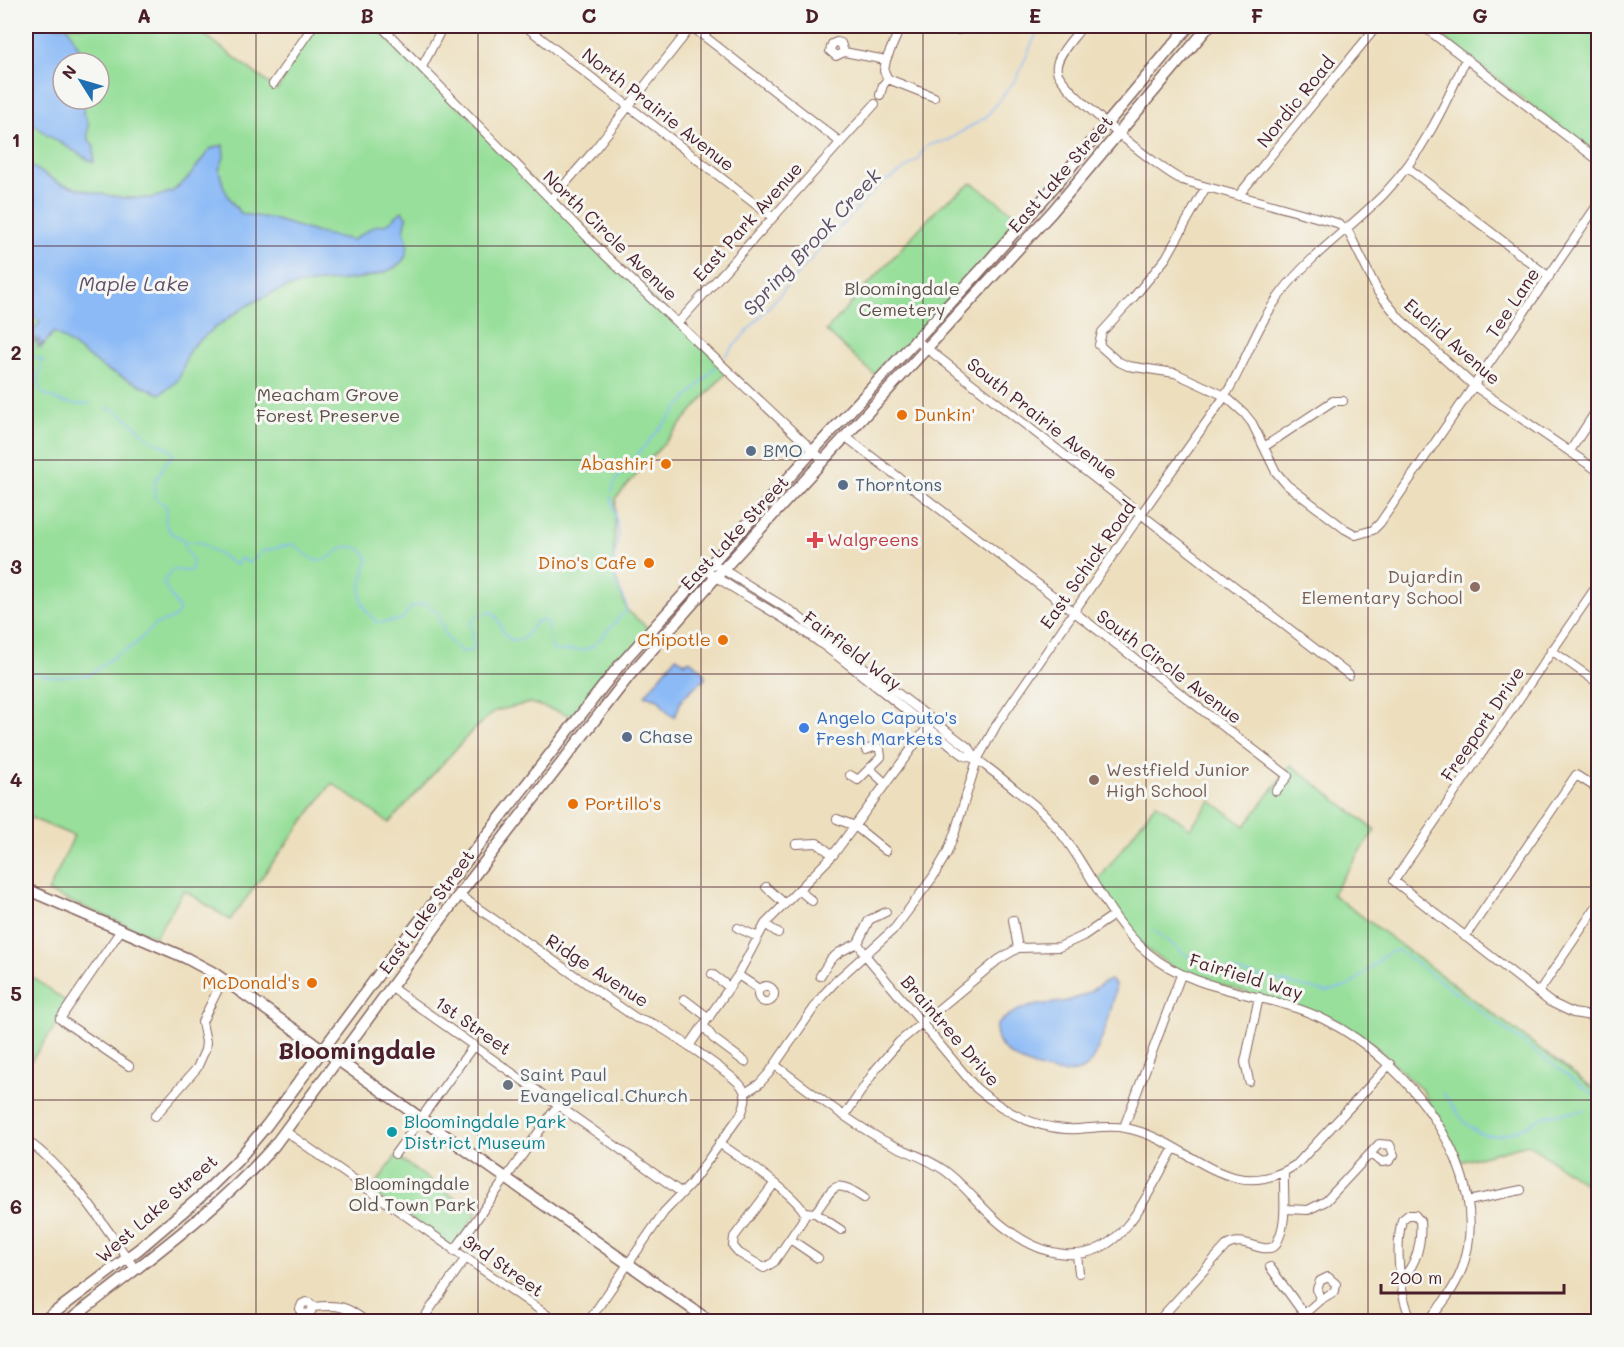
<svg xmlns="http://www.w3.org/2000/svg" width="1624" height="1347" font-family="Mali,sans-serif">
  <rect width="100%" height="100%" fill="#f6f6f2"/>
  <filter id="ink" filterUnits="userSpaceOnUse"><feTurbulence type="fractalNoise" baseFrequency=".0167" numOctaves="2"/><feDisplacementMap in="SourceGraphic" scale="12" xChannelSelector="R" yChannelSelector="G"/><feConvolveMatrix kernelMatrix="1 2 1 2 8 2 1 2 1" color-interpolation-filters="sRGB"/></filter>
  <filter id="wash" filterUnits="userSpaceOnUse"><feTurbulence type="fractalNoise" baseFrequency=".008" numOctaves="4" result="noise"/><feDisplacementMap in="SourceGraphic" scale="24" xChannelSelector="R" yChannelSelector="G"/><feGaussianBlur stdDeviation="1.35" result="paint"/><feColorMatrix in="noise" values="0 0 0 0 0 0 0 0 0 0 0 0 0 0 0 0 0 1.4 0 .05"/><feComposite in="paint" operator="in"/></filter>
  <g filter="url(#wash)">
    <rect width="100%" height="100%" fill="#eddfbe"/>
    <path fill="#97df9a" stroke="#707f62" stroke-width="1.5" fill-rule="evenodd" d="M26 26H210L204 34 277 90 313 26H381L605 255 728 370 616 498 613 571 627 610 650 630 575 717 530 703 495 711 472 731 389 823 332 783 230 920 184 890 155 937 48 892 74 836 26 816ZM63 63H99V99H63Z
      M1428 26H1598V157Z
      M972 183 1022 219 878 378 826 331 939 207Z
      M1291 765 1375 830 1332 894 1598 1092V1171L1588 1186 1528 1144 1459 1162 1423 1091 1374 1045 1326 1017 1181 973 1145 948 1112 908 1097 882 1156 803 1190 828 1211 801 1245 826Z
      M26 972 70 1005 28 1065 26 1063Z
      M396 1156 477 1214 453 1248 371 1191Z"/>
    <path fill="#8bbaf6" stroke="#6a6c90" stroke-width="1.5" d="M26 26H67L86 61 87 63H63V99H86L83 113 88 122C89 135 84 135 94 146V163L47 135 26 118Z
      M223 145 224 157 219 170 224 188 233 204 242 214 273 219 318 233 353 240 374 226 387 224 402 211 407 218 404 231C428 286 328 278 298 285 262 293 234 313 206 335 202 339 196 342 192 347 184 355 185 367 180 376 177 384 167 389 160 394L105 369 54 332 40 349 43 342 37 347 40 339 34 344 37 337 31 342 34 335 27 339 40 322 26 311V161L29 165 59 183 96 193 124 198H152L173 191 189 177 210 149Z
      M676 657 686 663 689 660C696 665 706 669 705 679 697 685 685 693 680 703 678 709 678 712 674 717L669 714 658 699 645 695Z
      M1110 980 1115 984C1117 998 1097 1062 1084 1069 1062 1080 1012 1064 1000 1044 997 1039 996 1032 996 1026 1026 995 1054 1011 1086 994 1096 989 1098 984 1110 980Z"/>
    <g fill="none" stroke-linecap="round" stroke-linejoin="round">
      <path stroke="#8bbaf6" stroke-width="1.5" d="M26 355 43 360 38 378 41 392C55 401 73 407 90 403
        M725 356 837 230 883 181 890 179 919 159 921 153 928 145 948 140 986 117 1016 79 1040 26
        M107 408C124 413 133 424 146 436 155 444 168 444 174 454L167 461 155 481V498L167 507 165 522 170 532 185 541 201 543 236 565 241 558 249 563 263 551 293 544 315 561C319 560 326 560 329 558 334 556 336 551 341 549 352 544 365 548 368 560 359 586 354 604 378 623L401 620 412 607 425 603 438 613 446 637 461 652 472 651 474 648 471 623 476 617 491 612C502 618 498 632 511 640L523 639 536 622 543 620 547 623 551 647 555 651 583 650 592 647 627 610C626 595 614 586 613 571 611 558 618 548 618 535 618 522 614 509 611 497
        M612 491 616 480 654 435 716 366
        M26 672 55 677 89 675 116 655 133 646 156 624 172 619 180 611 163 583 172 570 190 571 192 569C195 552 183 554 184 542
        M1154 930 1186 955 1207 965 1326 992 1349 986 1389 952 1398 950 1598 1098
        M1443 1093C1469 1129 1479 1149 1526 1126 1532 1124 1537 1119 1543 1117 1555 1112 1571 1114 1584 1110"/>
    </g>
  </g>
  <g filter="url(#ink)">
    <g fill="none" stroke-linecap="round" stroke-linejoin="round">
      <defs>
        <path id="minor" d="M381 26 605 255 824 461
          M525 26 772 217
          M691 26 840 142
          M953 26 959 30 966 26
          M1076 26 1078 32C1071 41 1054 59 1057 71 1062 91 1160 170 1182 180L1337 223 1349 233 1378 292 1400 319 1474 386 1598 471
          M1423 26 1598 160
          M844 52 841 43 837 42 832 44 830 51 836 56 844 52 886 60 901 26
          M886 60 884 71 888 79 934 97
          M422 67 443 26
          M273 84 313 26
          M880 95 883 85 888 79
          M1408 168 1549 277
          M1238 196 1377 26
          M551 200 591 154 692 26
          M678 323 875 104
          M916 340 1349 675
          M1099 345 1117 361 1128 366 1175 373 1225 396 1244 413 1252 423 1276 472 1287 485 1345 529 1356 535 1373 530 1380 523 1598 204
          M1099 345 1102 332 1133 298 1166 258 1206 187
          M846 437 1288 776 1276 791
          M1264 447 1333 401H1343
          M1570 451 1598 408
          M712 563 791 611 970 749 977 760
          M706 570C744 597 786 617 823 645 865 676 905 711 947 742 952 746 959 752 965 756 969 757 973 758 976 759 983 763 989 769 995 773 1010 785 1025 797 1040 810 1085 852 1102 915 1148 953 1198 995 1268 991 1325 1020 1407 1060 1497 1173 1462 1269 1454 1290 1441 1306 1427 1322
          M1598 584 1394 881 1550 1002 1573 1013 1598 1017
          M1551 650 1598 683
          M870 769 886 784
          M850 775 858 780 881 757 880 749 876 746 866 750
          M837 819 855 826 886 851
          M796 844 817 843 833 855
          M766 887 785 904
          M800 891 812 901
          M459 895 636 1018C642 1020 648 1021 654 1024 667 1030 736 1077 742 1087 748 1096 745 1105 741 1114L690 1185 664 1212 588 1322
          M1013 920 1018 948
          M765 924 778 933
          M738 928 758 937
          M121 930 60 1019 129 1066
          M1465 937 1576 775 1598 789
          M858 943 866 956 976 1088C1005 1113 1040 1131 1079 1129 1094 1128 1110 1125 1125 1128 1189 1139 1228 1210 1297 1164L1390 1064
          M712 974 729 987
          M738 975 759 989
          M820 976 831 959 840 952 858 943 869 920 886 912
          M758 994a8 8 0 1 1 16 0a8 8 0 1 1-16 0Z
          M392 988 682 1193
          M1538 993 1598 904
          M684 999 709 1018
          M704 1026 713 1038 745 1062
          M689 1046 738 975 765 924 833 855 933 720
          M775 1065C808 1090 843 1117 879 1138 900 1150 924 1156 944 1170 968 1187 983 1212 1007 1229 1043 1257 1090 1268 1124 1229 1142 1209 1160 1172 1174 1148
          M1249 1081 1245 1062 1259 997
          M745 1093 759 1084 769 1073 823 995 837 980 895 928 933 877 947 853 955 832 977 760 997 724 1132 527 1225 396C1246 362 1257 324 1282 292 1311 254 1351 228 1384 194 1422 154 1444 108 1466 58
          M845 1115 876 1069 899 1042 998 960 1018 948 1059 947 1083 936 1114 915
          M155 1116 197 1068 205 1050 206 1042 202 1022 223 979
          M1124 1127 1181 975
          M285 1131 557 1322
          M26 1140C72 1172 102 1223 135 1269
          M719 1143C738 1156 797 1195 805 1214L802 1221 774 1262 764 1268 739 1253 733 1246 734 1237 774 1184
          M395 1154 474 1045
          M1468 1201 1521 1190
          M1285 1209 1308 1210 1326 1201 1379 1144 1390 1145 1394 1155 1389 1161 1382 1162 1370 1154
          M804 1212 815 1213C835 1186 833 1177 864 1198
          M815 1213 841 1230
          M790 1239 818 1258
          M454 1251 558 1105
          M1077 1255 1079 1273
          M1270 1267 1304 1314 1307 1322
          M1400 1280C1417 1265 1422 1242 1420 1221L1415 1215H1408L1402 1220C1395 1246 1399 1298 1413 1322
          M313 1307 310 1303 306 1302 302 1304 300 1309 302 1313 307 1314 311 1312 313 1307C339 1304 346 1306 367 1322
          M1304 1314 1320 1300 1335 1291 1336 1284 1328 1277 1320 1281 1317 1289 1320 1300
          M1553 1321 1554 1322
          M421 1322 465 1259
          M1157 1322 1226 1246C1244 1234 1260 1255 1275 1246 1289 1223 1283 1198 1284 1172
          M1260 1322 1261 1320"/>
        <path id="major" d="M26 889 186 958 214 973 711 1322
          M42 1322 139 1249 199 1198 237 1161 267 1125 396 951 619 666 813 451 980 271 1041 202 1189 26
          M68 1322C138 1266 214 1214 274 1146L459 895 629 676 716 577 1052 212 1209 26"/>
      </defs>
      <use href="#minor" stroke="#83625e" stroke-width="10"/>
      <use href="#major" stroke="#83625e" stroke-width="13"/>
      <use href="#minor" stroke="#fff" stroke-width="8"/>
      <use href="#major" stroke="#fff" stroke-width="10"/>
    </g>
  </g>
  <path fill="none" stroke="#4a1f2b" stroke-width="1.5" stroke-opacity="0.55" d="M256 26V1322M478 26V1322M701 26V1322M923 26V1322M1146 26V1322M1368 26V1322M26 246H1598M26 460H1598M26 674H1598M26 887H1598M26 1100H1598"/>
  <g fill="#e8710a" stroke="#f6f6f2" stroke-width="2">
    <circle cx="902" cy="415" r="6"/>
    <circle cx="666" cy="464" r="6"/>
    <circle cx="649" cy="563" r="6"/>
    <circle cx="723" cy="640" r="6"/>
    <circle cx="573" cy="804" r="6"/>
    <circle cx="312" cy="983" r="6"/>
  </g>
  <g fill="#5c6f8a" stroke="#f6f6f2" stroke-width="2">
    <circle cx="751" cy="451" r="6"/>
    <circle cx="843" cy="485" r="6"/>
    <circle cx="627" cy="737" r="6"/>
  </g>
  <path fill="#e0444e" stroke="#f6f6f2" stroke-width="2" d="M812 531h6v6h6v6h-6v6h-6v-6h-6v-6h6z"/>
  <g fill="#8d6e63" stroke="#f6f6f2" stroke-width="2">
    <circle cx="1475" cy="587" r="6"/>
    <circle cx="1094" cy="780" r="6"/>
  </g>
  <circle fill="#3f7fe0" stroke="#f6f6f2" stroke-width="2" cx="804" cy="728" r="6"/>
  <circle fill="#6b7280" stroke="#f6f6f2" stroke-width="2" cx="508" cy="1085" r="6"/>
  <circle fill="#0f9aa8" stroke="#f6f6f2" stroke-width="2" cx="392" cy="1132" r="6"/>
  <g text-anchor="middle" stroke-width="6" stroke-linejoin="round" paint-order="stroke">
    <g font-size="18" fill="#4a1f2b" stroke="#f6f6f2">
      <text transform="translate(1296 102) rotate(-51)" y="6">Nordic Road</text>
      <text transform="translate(658 110) rotate(38)" y="6">North Prairie Avenue</text>
      <text transform="translate(1061 174) rotate(-49)" y="6">East Lake Street</text>
      <text transform="translate(748 222) rotate(-48)" y="6">East Park Avenue</text>
      <text transform="translate(610 236) rotate(44)" y="6">North Circle Avenue</text>
      <text transform="translate(1513 303) rotate(-56)" y="6">Tee Lane</text>
      <text transform="translate(1452 342) rotate(41)" y="6">Euclid Avenue</text>
      <text transform="translate(1042 419) rotate(38)" y="6">South Prairie Avenue</text>
      <text transform="translate(735 533) rotate(-47)" y="6">East Lake Street</text>
      <text transform="translate(1088 565) rotate(-55)" y="6">East Schick Road</text>
      <text transform="translate(852 651) rotate(37)" y="6">Fairfield Way</text>
      <text transform="translate(1169 667) rotate(37)" y="6">South Circle Avenue</text>
      <text transform="translate(1483 724) rotate(-56)" y="6">Freeport Drive</text>
      <text transform="translate(427 912) rotate(-54)" y="6">East Lake Street</text>
      <text transform="translate(597 971) rotate(33)" y="6">Ridge Avenue</text>
      <text transform="translate(1246 977) rotate(17)" y="6">Fairfield Way</text>
      <text transform="translate(473 1026) rotate(35)" y="6">1st Street</text>
      <text transform="translate(950 1031) rotate(49)" y="6">Braintree Drive</text>
      <text transform="translate(157 1209) rotate(-41)" y="6">West Lake Street</text>
      <text transform="translate(503 1266) rotate(35)" y="6">3rd Street</text>
    </g>
    <g font-size="18" fill="#5d4f47" stroke="#f6f6f2">
      <text x="902" y="295">Bloomingdale<tspan x="902" dy="21">Cemetery</tspan></text>
      <text x="328" y="401">Meacham Grove<tspan x="328" dy="21">Forest Preserve</tspan></text>
      <text x="412" y="1190">Bloomingdale<tspan x="412" dy="21">Old Town Park</tspan></text>
    </g>
    <g font-size="18" fill="#c56008" stroke="#f6f6f2" text-anchor="end">
      <text x="914" y="421" text-anchor="start">Dunkin'</text>
      <text x="654" y="470">Abashiri</text>
      <text x="637" y="569">Dino's Cafe</text>
      <text x="711" y="646">Chipotle</text>
      <text x="585" y="810" text-anchor="start">Portillo's</text>
      <text x="300" y="989">McDonald's</text>
    </g>
    <g font-size="18" fill="#4e5e75" stroke="#f6f6f2" text-anchor="start">
      <text x="763" y="457">BMO</text>
      <text x="855" y="491">Thorntons</text>
      <text x="639" y="743">Chase</text>
    </g>
    <g font-size="18" fill="#be3a42" stroke="#f6f6f2" text-anchor="start">
      <text x="827" y="546">Walgreens</text>
    </g>
    <g font-size="18" fill="#785e54" stroke="#f6f6f2" text-anchor="end">
      <text x="1463" y="583">Dujardin<tspan x="1463" dy="21">Elementary School</tspan></text>
      <text x="1106" y="776" text-anchor="start">Westfield Junior<tspan x="1106" dy="21">High School</tspan></text>
    </g>
    <g font-size="18" fill="#366cbe" stroke="#f6f6f2" text-anchor="start">
      <text x="816" y="724">Angelo Caputo's<tspan x="816" dy="21">Fresh Markets</tspan></text>
    </g>
    <g font-size="18" fill="#5b616d" stroke="#f6f6f2" text-anchor="start">
      <text x="520" y="1081">Saint Paul<tspan x="520" dy="21">Evangelical Church</tspan></text>
    </g>
    <g font-size="18" fill="#0d838f" stroke="#f6f6f2" text-anchor="start">
      <text x="404" y="1128">Bloomingdale Park<tspan x="404" dy="21">District Museum</tspan></text>
    </g>
    <g font-size="20" font-style="italic" fill="#5e4e68" stroke="#f6f6f2">
      <text transform="translate(812 242) rotate(-47)" y="7">Spring Brook Creek</text>
      <text x="134" y="291">Maple Lake</text>
    </g>
    <g font-size="24" font-weight="bold" fill="#4a1f2b" stroke="#f6f6f2">
      <text x="357" y="1059">Bloomingdale</text>
    </g>
  </g>
  <rect width="1624" height="1347" fill="none" stroke="#f6f6f2" stroke-width="66"/>
  <g transform="translate(81 81) rotate(307)"><circle r="28" fill="#f6f6f2" stroke="#b1a0a2" stroke-width="1.5"/>
  <path d="M0-4.5L10 22L0 15L-10 22Z" fill="#1f6fb2"/>
  <text y="-9" font-size="16" font-weight="bold" text-anchor="middle" fill="#4a1f2b">N</text>
  </g>
  <path d="M1381 1284v9h183v-9" fill="none" stroke="#4a1f2b" stroke-width="3"/>
  <text x="1390" y="1284" font-size="18" fill="#4a1f2b" stroke="#f6f6f2" stroke-width="4.5" paint-order="stroke">200 m</text>
  <rect x="33" y="33" width="1558" height="1281" fill="none" stroke="#4a1f2b" stroke-width="2"/>
  <g font-size="20" text-anchor="middle" font-weight="bold" fill="#4a1f2b">
    <text x="144" y="23">A</text>
    <text x="367" y="23">B</text>
    <text x="589" y="23">C</text>
    <text x="812" y="23">D</text>
    <text x="1035" y="23">E</text>
    <text x="1257" y="23">F</text>
    <text x="1480" y="23">G</text>
    <text x="16" y="147">1</text>
    <text x="16" y="360">2</text>
    <text x="16" y="574">3</text>
    <text x="16" y="787">4</text>
    <text x="16" y="1001">5</text>
    <text x="16" y="1214">6</text>
  </g>
</svg>
